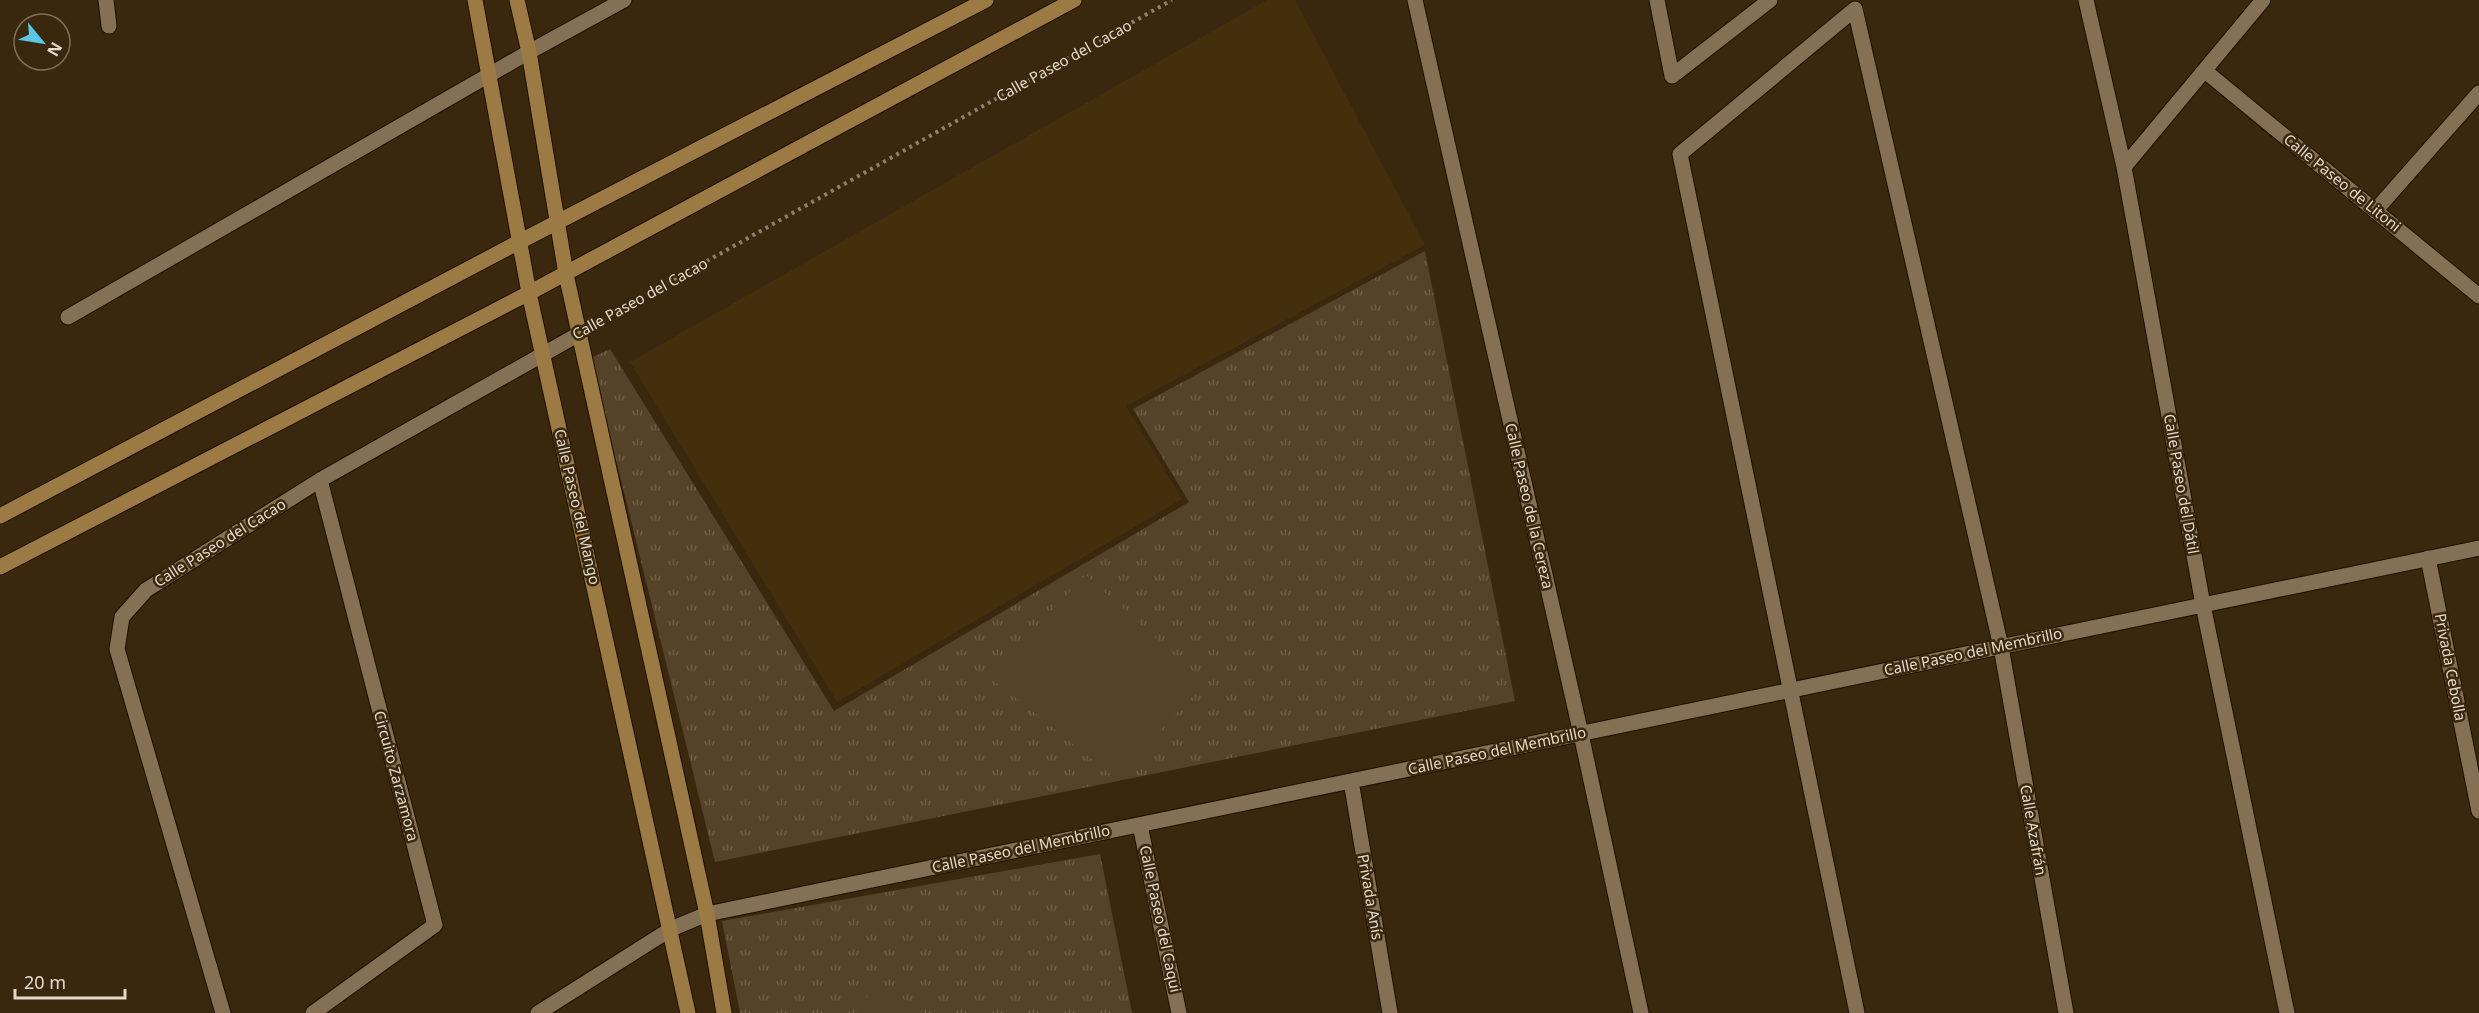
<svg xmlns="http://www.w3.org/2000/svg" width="2479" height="1013" font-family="'Noto Sans',sans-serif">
  <defs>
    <pattern id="grass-tufts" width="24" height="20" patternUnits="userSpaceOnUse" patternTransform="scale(1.5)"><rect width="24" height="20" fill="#554329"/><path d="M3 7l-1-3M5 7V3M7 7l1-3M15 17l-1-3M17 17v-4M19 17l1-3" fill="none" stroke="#6d5e47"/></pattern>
  </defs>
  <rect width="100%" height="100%" fill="#39280e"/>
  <path fill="#442f0d" d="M1267 0H1295L1425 245 1126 406 1182 499 837 702 630 362Z"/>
  <path fill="url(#grass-tufts)" d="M1425 251 1515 701 715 862 591 358 610 349 834 711 1189 502 1133 409Z
    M1100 854 1132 1013H740L722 921Z"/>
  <path fill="#554329" d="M1086 575 1205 683 1115 778 989 676Z
    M878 981 923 1013H856Z"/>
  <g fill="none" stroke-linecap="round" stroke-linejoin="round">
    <defs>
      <path id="street" d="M106 0 109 26
        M1415 0 1581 734 1641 1013
        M1657 0 1672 76 1770 0
        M2086 0 2124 167 2203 605 2287 1013
        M2205 71 2479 296
        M2124 167 2263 0
        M2375 211 2479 93
        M68 317 529 52 624 0
        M2428 558 2479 811
        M1351 781 1390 1013
        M1140 825 1179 1013
        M223 1013 117 649 122 617 146 590 320 480 579 334
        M313 1013 435 925 320 480
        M538 1013 671 929 707 914 2479 548
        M1857 1013 1680 154 1855 9 2001 647 2066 1013"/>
      <path id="secondary" d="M475 0 529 293 688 1013
        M517 0 529 52 566 274 707 914 724 1013
        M0 516 519 242 986 0
        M0 567 529 293 1074 0"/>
    </defs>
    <use href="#street" stroke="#1f1000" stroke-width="17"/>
    <use href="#secondary" stroke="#1f1000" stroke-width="17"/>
    <path stroke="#8e806c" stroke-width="4" stroke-dasharray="3 4.5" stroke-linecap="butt" d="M602 320 1172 0"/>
    <use href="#street" stroke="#847055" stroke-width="15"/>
    <use href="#secondary" stroke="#9b7a44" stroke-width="15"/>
  </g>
  <g text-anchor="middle" stroke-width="5" stroke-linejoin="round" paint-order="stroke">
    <g font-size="15" fill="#e4d9ca" stroke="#39280e">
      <text transform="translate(1064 61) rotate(-29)" y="5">Calle Paseo del Cacao</text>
      <text transform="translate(2342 183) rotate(39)" y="5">Calle Paseo de Litoni</text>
      <text transform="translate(640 299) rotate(-29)" y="5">Calle Paseo del Cacao</text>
      <text transform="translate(2181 484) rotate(80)" y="5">Calle Paseo del Dátil</text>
      <text transform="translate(1529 506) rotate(77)" y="5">Calle Paseo de la Cereza</text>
      <text transform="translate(577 507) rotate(77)" y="5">Calle Paseo del Mango</text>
      <text transform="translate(220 543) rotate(-32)" y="5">Calle Paseo del Cacao</text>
      <text transform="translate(1973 652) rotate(-12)" y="5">Calle Paseo del Membrillo</text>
      <text transform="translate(2450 667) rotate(79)" y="5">Privada Cebolla</text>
      <text transform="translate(1497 751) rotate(-12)" y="5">Calle Paseo del Membrillo</text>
      <text transform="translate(396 776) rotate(75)" y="5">Circuito Zarzamora</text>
      <text transform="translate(2033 830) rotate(80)" y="5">Calle Azafrán</text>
      <text transform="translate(1021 849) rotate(-12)" y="5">Calle Paseo del Membrillo</text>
      <text transform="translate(1370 897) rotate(80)" y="5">Privada Anís</text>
      <text transform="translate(1160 919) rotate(78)" y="5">Calle Paseo del Caqui</text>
    </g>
  </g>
  <g transform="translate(42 42) rotate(120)"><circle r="28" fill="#39280e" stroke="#7d6f59" stroke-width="1.5"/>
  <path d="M0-4.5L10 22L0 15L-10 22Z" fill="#59c8e4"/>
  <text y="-9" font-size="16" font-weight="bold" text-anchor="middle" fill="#e4d9ca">N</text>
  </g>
  <path d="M15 989v9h110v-9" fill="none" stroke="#e4d9ca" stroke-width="3"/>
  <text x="24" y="989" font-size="18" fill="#e4d9ca" stroke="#39280e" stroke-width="4.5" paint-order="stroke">20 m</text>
</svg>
